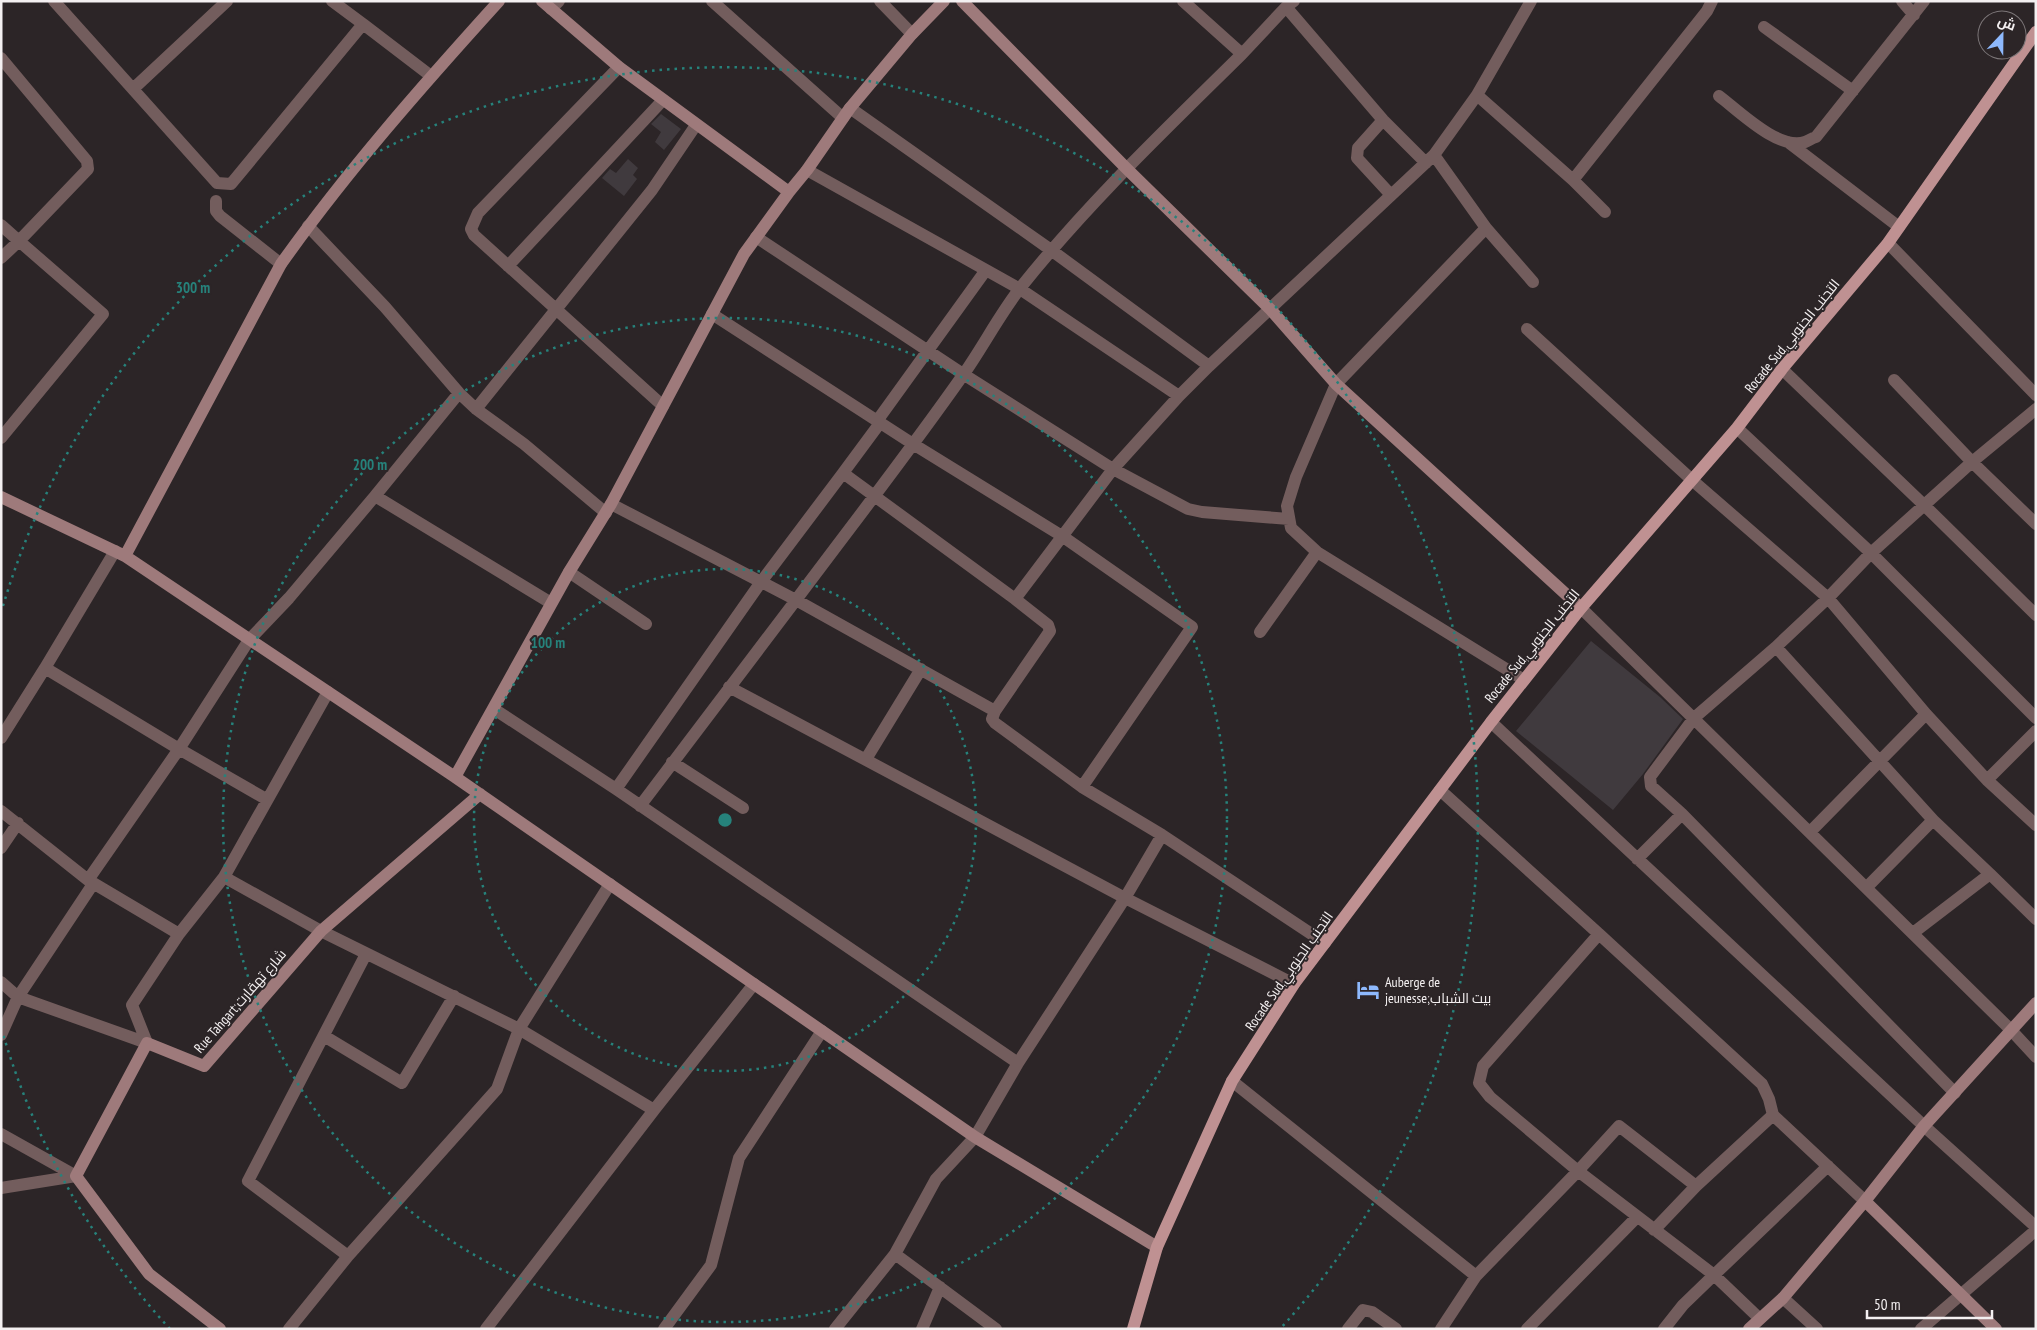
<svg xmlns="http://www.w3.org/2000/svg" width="2037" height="1330" font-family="'PT Sans Narrow',Cairo,sans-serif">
  <rect width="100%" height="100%" fill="#2c2527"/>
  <path fill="#403a3e" d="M661 114 681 129 664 150 655 142 661 132 651 124Z
    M628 159 638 168 633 175 637 179 624 196 602 178 610 169 616 173Z
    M1591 641 1660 697 1683 719 1643 774 1613 810 1516 731Z"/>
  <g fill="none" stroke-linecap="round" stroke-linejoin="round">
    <path stroke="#735d5d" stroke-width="12" d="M54 1 217 183 231 184 363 24 431 76
      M332 1 363 24
      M712 1 843 118
      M880 1 912 34
      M1902 1 1914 15
      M1286 7 1383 120 1426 163
      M551 9 559 1
      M1764 27 1853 91
      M1242 54 1286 7 1294 1
      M1 58 87 161 88 169 19 241 1 225
      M619 67 478 213 471 229 474 235 663 406
      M133 89 227 1
      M1477 95 1573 180 1707 11 1712 1
      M1719 96C1739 111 1779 151 1805 142 1808 141 1812 138 1816 137L1924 1
      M850 108 1051 250 1209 366 1434 155
      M1383 120 1358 148 1357 158 1391 195
      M1788 142 1899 227
      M807 170 1020 289 1179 396 1209 366
      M1573 180 1605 212
      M216 201V211L220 216 281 264
      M308 226 385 307 459 393 476 409 524 444 606 513
      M1486 228 1533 282
      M756 237 963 374 1113 469 1188 509 1202 512 1289 519
      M1888 243 2036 395
      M1 258 19 241 103 314 1 438
      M508 266 663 100
      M712 314 913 444 1062 536 1192 627 1082 787
      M1527 329 1692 480 1828 598 1871 553 2036 718
      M1782 369 1925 506 2036 615
      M1894 380 1972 462 2036 409
      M459 393 375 496 551 603
      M476 409 652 190 696 125
      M877 421 986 270
      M880 423 843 473 1015 599
      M1737 428 1871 553 1972 462 2036 524
      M611 504 796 600C852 525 909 452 963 375 983 347 999 315 1021 287 1088 203 1166 129 1242 54L1183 1
      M115 551 45 668 179 749 266 799
      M569 572 646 624
      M1581 608 2011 1030 2036 1057
      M1260 632 1317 552
      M1776 647 1828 598 1926 714 1987 780 2036 825
      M1524 680 1317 552 1291 528 1287 506 1296 477 1336 384 1486 228 1434 155 1477 95 1531 1
      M729 687 1125 898 1162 835 1325 943
      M328 692 224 877 321 931 519 1029 654 1110 754 984
      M494 709 616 789 1018 1063 975 1137 936 1179 895 1254 996 1329
      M995 711 1050 631 1048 625 1015 599 1113 469 1179 396
      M1491 722 1924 1126 2036 1227
      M1 738 45 668
      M866 759 921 669
      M672 762 743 808
      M1987 780 2036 731
      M616 789 761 582 843 473
      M1440 790 1599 934
      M640 806 796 600 995 711 992 719 995 723 1082 787 1162 835
      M1 811 88 880
      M1933 820 1776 647 1694 718 1650 777 1651 786 1682 814 1955 1093
      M1810 832 1926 714
      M1 848 18 823
      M1637 859 1682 814
      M1867 887 1933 820 1990 874
      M1913 933 1990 874 2036 919
      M179 934 88 880 179 749 249 640 289 598 375 496
      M1 982 18 997 147 1043
      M1 1035 18 997 93 884
      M324 1036 402 1083 454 996
      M147 1043 132 1005 179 934 224 877
      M1018 1063 1125 898 1294 984
      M1232 1081 1476 1276
      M1 1134 76 1176
      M1828 1166 1714 1275 1578 1171 1490 1097 1479 1083 1483 1066 1599 934 1762 1084 1769 1099 1773 1115 1865 1201
      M1 1188 76 1176
      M1654 1230 1696 1186 1773 1115
      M348 1256 248 1181 366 954
      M1783 1298 1817 1329
      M289 1329 348 1256 497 1089 519 1029 610 884
      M486 1329 654 1110
      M664 1329 711 1265 739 1158 822 1031
      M835 1329 895 1254
      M922 1329 940 1287
      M1348 1329 1363 1310 1372 1312 1396 1329
      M1441 1329 1476 1276 1578 1171 1619 1126 1696 1186
      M1527 1329 1637 1217
      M1664 1329 1683 1305 1714 1275 1759 1318
      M1921 1329 2036 1230"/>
    <path stroke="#9e7a7b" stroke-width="12" d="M542 1 619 67 789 192
      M944 1 912 34 850 108 807 170 789 192 744 254 611 504 569 572 455 777 975 1137 1157 1247
      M962 1 1126 168 1271 310 1336 384 1581 608
      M1 497 125 556 455 777
      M125 556 281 264C347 171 422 86 499 1
      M220 1329 149 1274 76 1176 147 1043 204 1066 321 931 480 794
      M1749 1329 1783 1298 1865 1201
      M1996 1329 1865 1201 1924 1126 2036 1003"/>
    <path stroke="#bf9192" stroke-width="12" d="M1133 1329 1157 1247 1232 1081 1294 984 1491 722 1581 608 1737 428 1782 369 1888 243 2036 32"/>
  </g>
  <g fill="none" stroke="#26827b" stroke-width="2.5" stroke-dasharray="2.5 5">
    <circle cx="725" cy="820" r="251"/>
    <circle cx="725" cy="820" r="502"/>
    <path d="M170 1329A753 753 0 0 1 3 1034M3 606A753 753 0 1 1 1280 1329"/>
  </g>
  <defs>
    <symbol id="hotel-bare" viewBox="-9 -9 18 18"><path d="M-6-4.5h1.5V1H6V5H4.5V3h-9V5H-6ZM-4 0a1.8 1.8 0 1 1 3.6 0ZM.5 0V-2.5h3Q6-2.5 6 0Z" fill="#8eb9fd" stroke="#2c2527" stroke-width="2.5" paint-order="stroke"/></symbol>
  </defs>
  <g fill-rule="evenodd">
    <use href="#hotel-bare" x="1352" y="974" width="32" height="32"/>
  </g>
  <g text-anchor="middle" stroke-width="4" stroke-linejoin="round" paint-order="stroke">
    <g font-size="14" fill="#f4f0f1" stroke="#2c2527">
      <text transform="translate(1792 336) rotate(-51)" y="5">Rocade Sud,التجنب الجنوبي</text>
      <text transform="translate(1532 646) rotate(-51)" y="5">Rocade Sud,التجنب الجنوبي</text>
      <text transform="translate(1289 971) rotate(-55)" y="5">Rocade Sud,التجنب الجنوبي</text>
      <text transform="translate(240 1001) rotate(-49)" y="5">Rue Tahgart;شارع تهقارت</text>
    </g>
    <g font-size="14" fill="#f4f0f1" stroke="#2c2527" text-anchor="start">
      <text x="1385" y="987">Auberge de<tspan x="1385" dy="16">jeunesse;بيت الشباب</tspan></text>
    </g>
  </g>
  <circle cx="725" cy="820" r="8" fill="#26827b" stroke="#2c2527" stroke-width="2.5"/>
  <g font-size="15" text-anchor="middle" font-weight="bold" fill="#26827b" stroke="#2c2527" stroke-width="4" stroke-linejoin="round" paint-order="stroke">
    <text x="193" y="293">300 m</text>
    <text x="370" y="470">200 m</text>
    <text x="548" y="648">100 m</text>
  </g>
  <rect width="2037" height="1330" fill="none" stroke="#f4f0f1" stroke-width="5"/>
  <g transform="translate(2002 35) rotate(22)"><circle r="24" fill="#2c2527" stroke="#7c7678"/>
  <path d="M0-4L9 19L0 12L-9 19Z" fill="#8eb9fd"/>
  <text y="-8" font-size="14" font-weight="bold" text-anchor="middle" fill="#f4f0f1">ش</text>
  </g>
  <path d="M1867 1310v8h125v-8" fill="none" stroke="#f4f0f1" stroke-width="2.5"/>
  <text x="1874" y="1310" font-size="15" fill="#f4f0f1" stroke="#2c2527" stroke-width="4" paint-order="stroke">50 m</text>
</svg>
